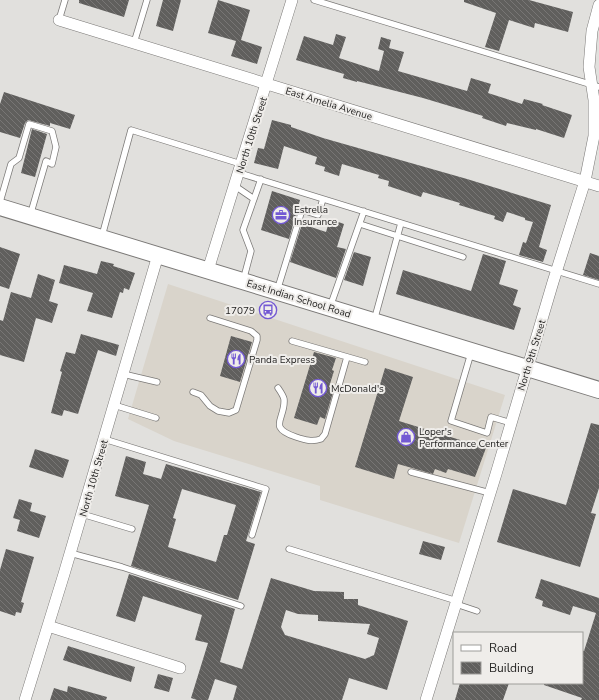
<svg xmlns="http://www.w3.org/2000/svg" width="599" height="700" font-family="'Nunito Sans',sans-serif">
  <defs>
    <pattern id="building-back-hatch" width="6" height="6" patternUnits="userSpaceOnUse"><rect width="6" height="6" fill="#605f5d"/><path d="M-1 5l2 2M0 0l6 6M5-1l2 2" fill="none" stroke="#787675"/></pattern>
  </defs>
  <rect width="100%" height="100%" fill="#e1e0dd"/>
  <path fill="#d9d4cb" d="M168 284 505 395 459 543 320 500V486L174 441 128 419Z"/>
  <path fill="url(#building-back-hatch)" fill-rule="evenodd" d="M79 0H129L124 17 79 3Z
    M163 0H181L173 31 156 26Z
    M218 0 250 10 241 40 262 47 257 64 231 56 236 41 208 33Z
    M464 0H529L573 12 568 32 535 23 534 28 509 20 499 51 485 47 496 13 464 2Z
    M336 34 346 37 339 58 379 71 384 51 378 49 381 37 391 40 389 48 404 52 398 71 467 91 471 78 491 84 488 93 522 104 524 99 543 104 542 105 572 115 564 138 536 129V130L507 123 506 126 482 118 483 116 423 98 357 81V82L343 78 344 74 296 60 304 36 333 45Z
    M4 92 75 115 70 129 50 123V126L28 120 25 123 20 138 0 132V104Z
    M272 120 291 125V127L323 138 467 179 551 205 539 247 547 250 543 262 519 255 523 242 526 243 533 222 525 220V218L507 212 503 222 494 219 495 216 459 205 460 203 423 192 421 197 388 186 389 181 378 178 379 175 342 164 339 176 324 171 325 167 315 164 317 157 284 146 278 169 254 163 258 148 264 149Z
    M32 129 47 134 35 177 21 173Z
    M272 191 300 200 289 239 261 230Z
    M330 219 344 224 337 247 346 249 336 278 290 262 302 224 326 232Z
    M0 247 20 254 9 289 0 286Z
    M354 252 371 257 363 286 344 280Z
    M590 253 599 256V280L583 275Z
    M483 254 506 261 499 284 518 290 513 305 521 308 514 330 396 294 403 270 471 291Z
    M101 261 114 264 113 266 135 273 129 290 124 288 123 293 120 292 112 318 87 311 93 293 59 283 64 265 97 274Z
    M38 274 55 280 49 301 58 304 52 323 36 318 24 362 0 355V320L3 321 11 292 31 298Z
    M81 334 119 345 116 356 98 350 78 414 64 410 62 416 51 413 62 372 60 371 66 352 75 354Z
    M231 336 252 342 240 382 220 376Z
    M314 352 336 358 332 370 334 371 329 387 334 389 325 419 320 417 317 425 294 418Z
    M385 368 413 377 399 421 486 448 475 477 448 469 446 473 435 469 433 474 398 464 394 479 355 467Z
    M591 423 599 425V488L591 513 596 514 580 567 497 542 513 489 566 505Z
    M35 449 69 460 63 478 29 467Z
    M126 456 146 462 143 474 161 479 166 464 261 492 246 541 255 544 238 600 131 566 149 505 115 496ZM182 489 236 505 227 535H224L216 562 168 547 176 519 173 518Z
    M19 499 32 503 30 511 46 516 39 538 17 531 20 520 13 518Z
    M423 541 445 547 441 560 419 554Z
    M6 549 34 557 21 602 24 603 21 613 16 612 15 616 0 611V570Z
    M129 574 235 609 220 662 242 669 271 578 314 591 344 592V599H358V605L408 621 387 690 349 678 342 700H233L237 686 215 679 208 700H197L191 698 208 643 195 640 202 615 143 596 135 622 116 616ZM286 610 298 614 318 615V621L370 624 367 634 379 638 374 655 365 659 285 635 281 627Z
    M541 579 599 598V700H581L582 698 544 685V683H582V650L584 651 596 613 573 606 570 615 542 606 543 601 535 598Z
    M68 646 135 667 131 682 63 660Z
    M158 674 173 678 169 692 154 688Z
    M460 683H509L503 700H455Z
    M68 686 107 697 106 700H50L54 688 67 692Z"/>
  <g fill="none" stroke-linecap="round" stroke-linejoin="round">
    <defs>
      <path id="lane" d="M314 0 599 87
        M59 20 65 0
        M134 43 147 0
        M239 173 599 284
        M235 186 254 199
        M0 202 11 164 19 158 29 124 52 131 56 147 52 164 46 161 30 216
        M360 224 463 257
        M102 236 131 130 241 164
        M243 281 251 251 243 230 261 179
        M277 291 302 210 318 215 323 199
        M330 307 364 211
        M374 321 401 223
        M292 341 365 362
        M471 353 451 421 487 433 491 417 511 423
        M123 374 157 382
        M278 388C280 391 283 395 284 399 286 419 266 427 296 437 305 440 312 442 321 439L325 434 347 357
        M193 392 201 395 210 406 218 411 229 413 236 410 257 340V336L251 331 210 318
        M114 405 156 418
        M104 439 266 489 252 535
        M411 472 490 493
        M82 514 132 529
        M289 549 457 601
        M70 553 122 567 241 606
        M456 604 477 611"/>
      <path id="street" d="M59 20 599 186
        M208 270 292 0
        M48 626 180 668
        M25 700 64 574 158 255
        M426 700 496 474 553 282 585 181 594 136V100L589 67 592 31 599 5"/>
      <path id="secondary" d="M0 207 599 390"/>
    </defs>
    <use href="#lane" stroke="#7b7977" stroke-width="7"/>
    <use href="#street" stroke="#7b7977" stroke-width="12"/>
    <use href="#secondary" stroke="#7b7977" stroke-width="18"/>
    <use href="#lane" stroke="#fff" stroke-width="5.5"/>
    <use href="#street" stroke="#fff" stroke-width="11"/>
    <use href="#secondary" stroke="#fff" stroke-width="16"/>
  </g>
  <defs>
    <symbol id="office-ring" viewBox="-11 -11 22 22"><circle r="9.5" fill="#efedea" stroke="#7359d3" stroke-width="1.5"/><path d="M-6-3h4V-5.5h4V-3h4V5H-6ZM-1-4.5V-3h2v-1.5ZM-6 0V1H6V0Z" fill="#7359d3"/></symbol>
    <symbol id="bus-ring" viewBox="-11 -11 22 22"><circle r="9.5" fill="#efedea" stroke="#7359d3" stroke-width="1.5"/><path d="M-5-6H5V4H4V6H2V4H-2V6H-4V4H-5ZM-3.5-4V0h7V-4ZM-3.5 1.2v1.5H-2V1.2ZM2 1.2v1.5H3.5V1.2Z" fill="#7359d3"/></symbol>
    <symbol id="restaurant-ring" viewBox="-11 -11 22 22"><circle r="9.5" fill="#efedea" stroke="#7359d3" stroke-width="1.5"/><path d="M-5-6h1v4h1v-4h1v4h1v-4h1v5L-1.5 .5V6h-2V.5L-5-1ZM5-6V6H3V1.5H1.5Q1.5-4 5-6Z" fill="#7359d3"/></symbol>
    <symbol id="shop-ring" viewBox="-11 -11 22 22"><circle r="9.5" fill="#efedea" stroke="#7359d3" stroke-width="1.5"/><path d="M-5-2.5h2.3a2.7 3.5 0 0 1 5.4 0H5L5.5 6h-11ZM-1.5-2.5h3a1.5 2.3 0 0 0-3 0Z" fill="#7359d3"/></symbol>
  </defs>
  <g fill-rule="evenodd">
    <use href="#office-ring" x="271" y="205" width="20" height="20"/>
    <use href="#bus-ring" x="258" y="300" width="20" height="20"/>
    <use href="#restaurant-ring" x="226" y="349" width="20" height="20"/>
    <use href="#restaurant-ring" x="308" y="378" width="20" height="20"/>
    <use href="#shop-ring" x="396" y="427" width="20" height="20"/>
  </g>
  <g text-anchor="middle" stroke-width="4" stroke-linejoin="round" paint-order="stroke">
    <g font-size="10" fill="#252423" stroke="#efedea">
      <text transform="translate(329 103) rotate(17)" y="4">East Amelia Avenue</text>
      <text transform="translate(251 135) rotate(-72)" y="4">North 10th Street</text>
      <text transform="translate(299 298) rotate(17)" y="4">East Indian School Road</text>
      <text transform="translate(531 355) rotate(-73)" y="4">North 9th Street</text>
      <text transform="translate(93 478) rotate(-74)" y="4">North 10th Street</text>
    </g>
    <g font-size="10" fill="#252423" stroke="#efedea" text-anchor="start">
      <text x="294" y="213">Estrella<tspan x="294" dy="12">Insurance</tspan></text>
      <text x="255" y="314" text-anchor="end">17079</text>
      <text x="249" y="363">Panda Express</text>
      <text x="331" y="392">McDonald's</text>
      <text x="419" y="435">Loper's<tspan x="419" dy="12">Performance Center</tspan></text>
    </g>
  </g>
  <rect x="453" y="632" width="130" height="52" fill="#efedea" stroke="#9e9d9a"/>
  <rect x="461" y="645" width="20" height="6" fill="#ffffff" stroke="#9e9d9a"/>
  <text x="489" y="652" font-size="12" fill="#252423">Road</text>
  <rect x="461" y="662" width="20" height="12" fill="url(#building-back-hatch)" stroke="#9e9d9a"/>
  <text x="489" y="672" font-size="12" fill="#252423">Building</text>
</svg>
